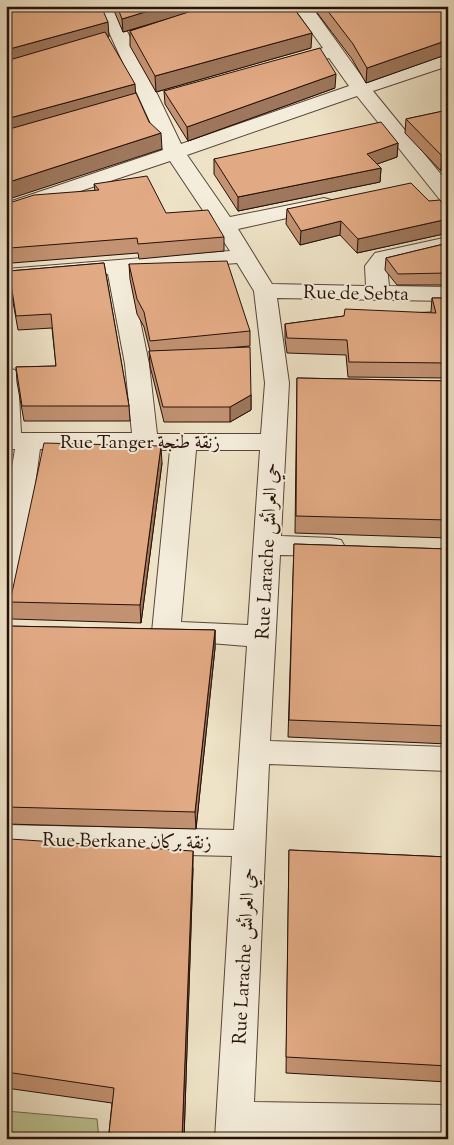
<svg xmlns="http://www.w3.org/2000/svg" width="454" height="1145" font-family="'Sorts Mill Goudy',Amiri,serif">
  <rect width="100%" height="100%" fill="#eee3c7"/>
  <filter id="stains"><feTurbulence type="fractalNoise" baseFrequency=".004" numOctaves="4"/><feColorMatrix values="0 0 0 0 .2 0 0 0 0 .09 0 0 0 0 .02 0 0 0 .5 -.17"/></filter>
  <radialGradient id="worn" r=".72"><stop offset=".6" stop-color="#630" stop-opacity="0"/><stop offset="1" stop-color="#630" stop-opacity=".3"/></radialGradient>
  <path fill="#bdc292" stroke="#72694e" d="M6 1111 97 1119 99 1139H6Z"/>
  <g fill="none" stroke-linecap="round" stroke-linejoin="round">
    <defs>
      <path id="minor" d="M97 6H115L181 144 349 86 329 58 287 70 280 68 278 64 280 60 323 48 293 6H311L365 81 448 54V66L373 91 448 183V203L441 201 357 96 187 155 230 217 324 198 331 200 335 204 331 208 238 229 272 284 366 286 365 266 375 253 448 237V251L391 263 387 267 389 286 448 287V301L277 298 289 383 281 536 331 538 341 540 345 547 341 554 331 556 280 555 270 741 448 747V771L269 764 254 1102 448 1105V1139L253 1136V1139H215L232 856 6 851V825L234 830 247 646 172 640 166 642 156 639 152 632 170 450 40 449 20 593 16 600 6 603V504L15 449H6V368L15 370 18 375 21 433H132L125 364 108 274 6 283V269L230 251 170 161 6 216V203L163 150ZM237 263 254 291 265 383 261 434H157L149 364 130 272ZM196 450H260L248 625 181 622Z"/>
    </defs>
    <use href="#minor" stroke="#584538" stroke-width="2"/>
    <use href="#minor" fill="#f4eddb" fill-rule="evenodd"/>
  </g>
  <path fill="#c29272" stroke="#261009" d="M112 6H292L311 48 156 92 130 46V31L162 21 123 32Z
    M312 6H448V54L366 83 352 59Z
    M335 88 188 141 165 104 164 91Z
    M448 110 441 171 405 133 406 119Z
    M398 143 397 157 377 164 381 168 380 182 238 211 214 174V159Z
    M94 184 224 237V251L139 259 138 253 12 263 6 227V204L95 191Z
    M429 201 448 210V233L357 253 340 235 300 245 286 224 287 209Z
    M448 243V285H397L385 270 386 258Z
    M104 263 129 406 130 421H24L17 382 16 367 56 366 52 328 18 330 10 285 9 271Z
    M129 264 250 331V346L226 348 251 395V410L230 422H164L150 366 149 351H150L144 327 137 314 130 279Z
    M432 298H448V378L348 377 346 355 287 353 285 339V324L344 316 431 312Z
    M297 378 448 381V538L295 533Z
    M162 463 141 623 12 619 10 602Z
    M294 544 448 549V744L288 737Z
    M6 626 215 630V648L196 829 6 824Z
    M289 850 448 857V1082L286 1073Z
    M193 868 184 1139H109V1133L112 1103 6 1088V875Z"/>
  <path fill="#9e775c" stroke="#261009" d="M6 6H54L6 18Z
    M165 6H211L123 32 122 19Z
    M108 22 109 37 6 66V50Z
    M312 33 311 48 156 92 155 76Z
    M448 40V54L366 83 367 68Z
    M336 74 335 88 188 141 187 127Z
    M135 84 136 99 6 135V119Z
    M161 133 162 149 6 200V183Z
    M398 143 397 157 366 168 367 154Z
    M448 155V169L441 171 442 156Z
    M381 168 380 182 238 211V197Z
    M448 219V233L357 253 358 239Z
    M341 221 340 235 300 245 301 231Z
    M251 395V410L230 422V407Z
    M161 446 162 463 141 623 140 605Z
    M215 630V648L196 829 195 812Z
    M193 851V868L184 1139H182Z"/>
  <path fill="#e2aa84" stroke="#261009" d="M27 6H101L108 22 6 50V11Z
    M117 6H165L122 19Z
    M207 6H292L312 33 155 76 130 31Z
    M324 6H448V40L367 68 353 44Z
    M105 32 135 84 6 119V61Z
    M320 48 336 74 187 127 164 91Z
    M136 93 149 122 161 133 6 183V130Z
    M448 110V155L442 156 406 119Z
    M381 122 398 143 367 154 381 168 238 197 214 159Z
    M147 176 166 213 208 210 224 237 138 244 137 238 10 248 6 222V204L34 195 99 190 94 184Z
    M411 183 429 201 440 200 448 210V219L358 239 341 221 301 231 287 209Z
    M448 243V273L398 274 386 258Z
    M227 261 250 331 150 341 144 312 137 299 129 264Z
    M104 263 129 406H22L16 367 56 366 51 314 16 316 9 271Z
    M432 298H448V363L349 362 347 340 287 338 285 324 344 316 345 309 436 313Z
    M250 347 251 395 230 407H163L149 351Z
    M297 378 448 381V520L296 516Z
    M44 443 161 446 140 605 10 602Z
    M294 544 448 549V726L289 720Z
    M6 626 215 630 195 812 6 807Z
    M10 839 193 851 182 1139H165L109 1133 114 1088 6 1072V875Z
    M289 850 448 857V1066L286 1057Z"/>
  <g text-anchor="middle" stroke-width="4" stroke-linejoin="round" paint-order="stroke">
    <g font-size="19" fill="#261009" stroke="#f4eddb">
      <text transform="translate(356 292) rotate(1)" y="7">Rue de Sebta</text>
      <text x="140" y="448">Rue Tanger زنقة طنجة</text>
      <text transform="translate(266 551) rotate(-87)" y="7">Rue Larache حي العرائش</text>
      <text transform="translate(127 840) rotate(1)" y="7">Rue Berkane زنقة بركان</text>
      <text transform="translate(243 956) rotate(-87)" y="7">Rue Larache حي العرائش</text>
    </g>
  </g>
  <rect width="454" height="1145" fill="none" stroke="#eee3c7" stroke-width="25"/>
  <rect x="8" y="8" width="439" height="1130" fill="none" stroke="#261009" stroke-width="2.5"/>
  <rect x="12" y="12" width="429" height="1120" fill="none" stroke="#261009"/>
  <rect width="100%" height="100%" filter="url(#stains)"/>
  <rect width="100%" height="100%" fill="url(#worn)"/>
</svg>
